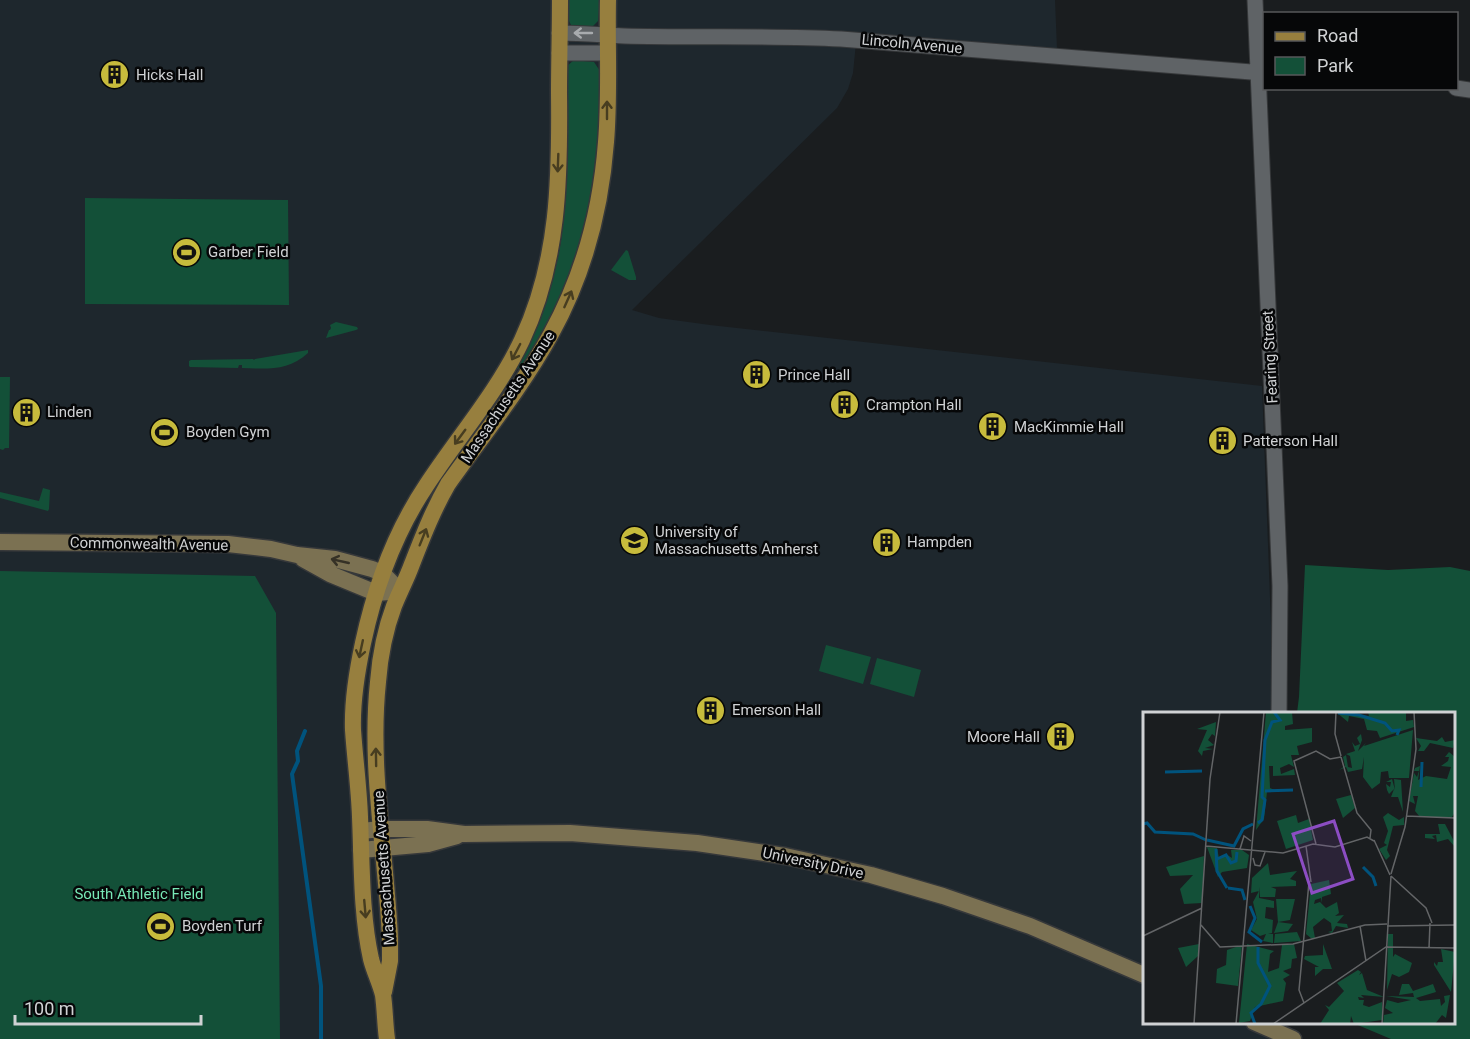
<svg xmlns="http://www.w3.org/2000/svg" width="1470" height="1039" font-family="Roboto,sans-serif">
  <rect width="100%" height="100%" fill="#1a1d1f"/>
  <path fill="#1e272d" d="M0 0H1055L1057 49 857 33 853 73 848 89 837 108 632 310 659 318 710 325 1262 386 1271 625V713L1144 714V1022L1248 1023 1269 1039H0Z"/>
  <path fill="#135038" d="M567 0H600L598 21 592 27 571 25 567 17Z
    M574 60 594 62 600 71C599 107 599 144 594 180 587 231 570 283 545 327 537 341 529 358 518 369H517V365C539 327 554 284 561 241 565 213 565 186 566 158 566 128 567 97 567 66Z
    M85 198 288 200 289 305 85 304Z
    M626 250 628 251 636 277V280H629L611 270Z
    M336 322 357 327 358 329 356 330 326 338 329 330H330L331 328 330 325Z
    M308 350V353C288 371 268 369 242 368V365H239L238 368 190 367 189 366V361L191 360 253 359 254 360 255 359Z
    M0 377H10L9 448H5L3 450 0 449Z
    M43 488 50 490 49 509 48 511 0 498V492L39 501Z
    M1305 565 1388 570 1450 567 1470 571V1039H1391L1353 1023 1454 1022V714L1297 713 1299 697Z
    M0 571 255 576 276 613 280 1039H0Z
    M826 645 871 657 863 684 819 671Z
    M877 658 921 670 914 697 870 684Z"/>
  <g fill="none" stroke-linecap="round" stroke-linejoin="round">
    <path stroke="#00537d" stroke-width="4" d="M305 731 297 751 298 761 292 774 321 986V1039"/>
    <defs>
      <path id="tertiary" d="M1255 0 1280 586 1279 714
        M559 33C581 33 602 35 624 36 696 38 769 35 841 39L1264 73
        M559 53H607
        M1456 88 1470 90"/>
      <path id="secondary" d="M0 542 228 544 271 549 297 555 335 559 372 569 382 573 400 591
        M303 559 330 574 376 593 389 592
        M361 831 382 829H427L464 834 570 833 697 843 785 856 871 875 943 896 1030 926 1144 975
        M361 850 428 844 457 836
        M1254 1022 1293 1039"/>
      <path id="primary" d="M384 992 390 961V938C386 853 369 767 378 682 380 656 385 630 394 606 400 591 407 578 412 564 423 536 433 510 448 484 483 435 522 387 551 334 584 274 601 209 606 142 610 95 607 47 608 0
        M387 1039C385 1025 385 1009 383 995 380 983 374 971 371 959 361 914 362 863 360 817 359 788 355 759 353 730 352 701 357 671 363 643 375 587 394 534 426 486 458 437 497 393 522 340 559 261 560 178 559 93 559 62 560 31 560 0"/>
    </defs>
    <use href="#tertiary" stroke="#36383a" stroke-width="17"/>
    <use href="#secondary" stroke="#36383a" stroke-width="19"/>
    <use href="#primary" stroke="#36383a" stroke-width="19"/>
    <use href="#tertiary" stroke="#5f6366" stroke-width="15"/>
    <use href="#secondary" stroke="#7b7152" stroke-width="16"/>
    <use href="#primary" stroke="#977f3e" stroke-width="16"/>
  </g>
  <defs><path id="oneway-shaft" d="M-6 0H5M1.5-3L5.5 0L1.5 3" fill="none" stroke-width="1.6" stroke-linecap="round" stroke-linejoin="round" transform="scale(1.5)"/></defs>
  <use stroke="#a8abae" href="#oneway-shaft" transform="translate(583 33) rotate(-180)"/>
  <g stroke="#473d20">
    <use href="#oneway-shaft" transform="translate(607 110) rotate(-90)"/>
    <use href="#oneway-shaft" transform="translate(558 163) rotate(92)"/>
    <use href="#oneway-shaft" transform="translate(568 299) rotate(-66)"/>
    <use href="#oneway-shaft" transform="translate(516 352) rotate(118)"/>
    <use href="#oneway-shaft" transform="translate(460 437) rotate(126)"/>
    <use href="#oneway-shaft" transform="translate(423 537) rotate(-68)"/>
    <use href="#oneway-shaft" transform="translate(361 649) rotate(102)"/>
    <use href="#oneway-shaft" transform="translate(376 757) rotate(-91)"/>
    <use href="#oneway-shaft" transform="translate(365 909) rotate(85)"/>
  </g>
  <use stroke="#353126" href="#oneway-shaft" transform="translate(340 561) rotate(-167)"/>
  <defs>
    <symbol id="building-disc" viewBox="-11 -11 22 22"><circle r="9.5" fill="#c7bb3c" stroke="#060708"/><path d="M-4-6H4V6H1V3H-1V6H-4ZM-2.5-4.3h1.7v1.8h-1.7ZM.8-4.3h1.7v1.8H.8ZM-2.5-1h1.7V.8h-1.7ZM.8-1h1.7V.8H.8Z" fill="#111"/></symbol>
    <symbol id="stadium-disc" viewBox="-11 -11 22 22"><circle r="9.5" fill="#c7bb3c" stroke="#060708"/><path d="M0-5a6.5 5 0 1 0 0 10a6.5 5 0 1 0 0-10ZM-3.5-1.8h7v3.6h-7Z" fill="#111"/></symbol>
    <symbol id="university-disc" viewBox="-11 -11 22 22"><circle r="9.5" fill="#c7bb3c" stroke="#060708"/><path d="M0-5L7-2L0 1L-7-2ZM-4 1L0 2.5L4 1V4Q0 6-4 4Z" fill="#111"/></symbol>
  </defs>
  <g fill-rule="evenodd">
    <use href="#building-disc" x="98" y="58" width="33" height="33"/>
    <use href="#stadium-disc" x="170" y="236" width="33" height="33"/>
    <use href="#building-disc" x="740" y="358" width="33" height="33"/>
    <use href="#building-disc" x="828" y="388" width="33" height="33"/>
    <use href="#building-disc" x="10" y="396" width="33" height="33"/>
    <use href="#building-disc" x="976" y="410" width="33" height="33"/>
    <use href="#stadium-disc" x="148" y="416" width="33" height="33"/>
    <use href="#building-disc" x="1206" y="424" width="33" height="33"/>
    <use href="#university-disc" x="618" y="524" width="33" height="33"/>
    <use href="#building-disc" x="870" y="526" width="33" height="33"/>
    <use href="#building-disc" x="694" y="694" width="33" height="33"/>
    <use href="#building-disc" x="1044" y="720" width="33" height="33"/>
    <use href="#stadium-disc" x="144" y="910" width="33" height="33"/>
  </g>
  <g text-anchor="middle" stroke-width="5" stroke-linejoin="round" paint-order="stroke">
    <g font-size="15" fill="#d0d2d4" stroke="#060708">
      <text transform="translate(912 44) rotate(5)" y="5">Lincoln Avenue</text>
      <text transform="translate(1270 357) rotate(-93)" y="5">Fearing Street</text>
      <text transform="translate(508 397) rotate(-56)" y="5">Massachusetts Avenue</text>
      <text transform="translate(149 544) rotate(1)" y="5">Commonwealth Avenue</text>
      <text transform="translate(813 863) rotate(12)" y="5">University Drive</text>
      <text transform="translate(384 868) rotate(-94)" y="5">Massachusetts Avenue</text>
    </g>
    <g font-size="15" fill="#d0d2d4" stroke="#060708" text-anchor="start">
      <text x="136" y="80">Hicks Hall</text>
      <text x="208" y="257">Garber Field</text>
      <text x="778" y="380">Prince Hall</text>
      <text x="866" y="410">Crampton Hall</text>
      <text x="47" y="417">Linden</text>
      <text x="1014" y="432">MacKimmie Hall</text>
      <text x="186" y="437">Boyden Gym</text>
      <text x="1243" y="446">Patterson Hall</text>
      <text x="655" y="537">University of<tspan x="655" dy="17">Massachusetts Amherst</tspan></text>
      <text x="907" y="547">Hampden</text>
      <text x="732" y="715">Emerson Hall</text>
      <text x="1040" y="742" text-anchor="end">Moore Hall</text>
      <text x="182" y="931">Boyden Turf</text>
    </g>
    <g font-size="15" fill="#77e8b6" stroke="#060708">
      <text x="139" y="899">South Athletic Field</text>
    </g>
  </g>
  <g transform="translate(1143 712)">
    <rect width="312" height="312" fill="#1a1d1f"/>
    <path d="M123 0H149L150 12 142 14V18L169 16V30L154 34 156 43H148L151 55 146 52 137 56 138 62 151 57 152 63 130 64V54H126L127 76 134 79 124 80 121 107 113 118ZM193 0 226 4 225 0H263V9L270 8 271 15 237 26 234 19 224 18 221 7 206 4 205 10ZM73 10 72 24 69 22 65 28 71 33 62 36 70 37 60 39 59 44 55 39 64 18 54 17ZM270 18 266 66H246L245 59 238 60 237 71 229 77 220 65 221 45 219 57 205 60 203 55 196 58 202 54 200 45 203 43 205 55 209 56 207 44 203 42 212 39 209 30 212 34 217 32 214 26 218 22 219 28 215 39 223 31 221 34ZM299 25 302 30 312 28 310 36 287 31 281 39H275L278 34 273 26 294 29ZM306 40 312 45V100L309 105H277L272 99 275 84H270L272 92 266 89 271 61 274 65 276 59H271L272 56 277 54 275 68 283 64 304 67 308 55 298 54 305 49 306 45H302ZM249 67 252 78 251 67 258 68 260 100 255 85H248L251 77 246 82 244 78 243 72 247 75 248 70H243ZM208 83 212 96 200 106 193 87ZM245 101 256 108 261 105V113L250 114 244 138 247 144 243 148 236 137 244 133 241 131 245 119 240 105ZM153 103 155 111 166 107 170 128 143 137 134 109ZM295 112H302L312 131V135L305 127 294 130 293 123 289 124 292 127 282 126V122H297ZM64 135 74 136 76 146 83 142 89 146 88 138H99L106 143 104 156 79 160 75 165ZM61 144 59 191 41 192 37 177 50 163 27 164 23 155ZM125 151 127 163 154 159 147 167 153 169V174L128 175 133 177 132 185H117L116 175V186L131 189V196L123 195 122 206 130 208 129 221 125 222H130V231L120 229 123 222 117 224 108 218 114 207 110 190 116 179 108 181 109 166ZM186 168 188 182 179 185V191L178 186 172 188 171 192 177 190 183 196 194 190 196 201 192 204 201 203 194 211 204 212 205 216 193 214 189 221 185 220 189 219 188 211 181 206 170 215 172 226 169 227 163 222 168 172ZM133 187H152L147 208 135 210 150 212 145 219 131 221 135 210ZM154 220 158 229 131 231 132 222ZM245 222H250V245L252 242 269 251 266 260 256 265 249 262 244 278ZM56 232 55 244 43 255 35 236ZM104 232 131 239 127 242 125 260 136 256 139 233 151 232 154 246 149 247 148 256 140 259 147 263 140 267 143 271 140 289 112 295 107 309 96 311ZM180 232 189 257H180L172 264V255H176L161 247 162 244 180 243ZM99 233 95 274 73 271 74 257 83 253 84 238ZM298 237 312 240 308 280 291 253V250L294 254 295 250H300ZM215 258 218 260 216 263 219 261 224 278 241 285 218 283 221 286 215 285 216 288H221L220 293 226 295 239 290V308L211 312 208 304 207 312H177L186 298 182 293 186 295 201 279 194 271ZM259 272H266L270 279 290 272 293 280 273 286 277 289 297 287 298 294 302 290 301 284 307 283 303 306 299 303 292 312H240L241 303 250 301 242 296 244 288 255 291 268 288 243 284 271 285 270 281 256 283Z" fill="#135038"/>
    <path fill="none" stroke="#00537d" stroke-width="3" d="M195 1 216 3 242 11 249 19 256 18 254 23M22 60 59 59M278 75 279 50M122 79 150 78M115 111 119 108 122 88 119 85 122 28 129 10 137 8 131 0M0 112 4 111 12 120 50 122 63 128M64 128 91 134 100 117 110 112M73 137 74 159 84 176M74 147 83 143 88 151 93 149 94 140M220 155 230 165 233 174M85 176 99 178 102 188M107 194 112 206 106 220 119 230M112 312 108 301 118 292 127 274 115 251V235"/>
    <path fill="none" stroke="#636567" stroke-width="1.5" d="M193 0 192 22 198 44M198 45 214 101 228 118 227 126M263 104 312 106M231 128 247 163M173 132 151 49 173 39 187 47 198 45M63 134 140 141 170 132 192 135 224 125 231 129M163 134 168 170M97 137 101 124 108 129M110 146 112 153 117 154 122 140M248 162 262 115 273 37 271 0M248 164 283 196 289 211M58 213 77 235 150 232 222 213 244 212M217 214 223 249M244 214 312 213M0 224 59 196M286 236 287 211M161 291 156 278 166 170M51 312 67 67 77 0M93 312 121 0M130 312 243 235 312 236M239 312 248 164"/>
    <path fill="#8c4dc3" fill-opacity="0.15" stroke="#8c4dc3" stroke-width="3" d="M191 109 210 167 169 181 150 122Z"/>
    <rect width="312" height="312" fill="none" stroke="#d0d2d4" stroke-width="3"/>
  </g>
  <rect x="1263" y="12" width="195" height="78" fill="#060708" stroke="#57585a" stroke-width="1.5"/>
  <rect x="1275" y="32" width="30" height="9" fill="#977f3e" stroke="#57585a" stroke-width="1.5"/>
  <text x="1317" y="42" font-size="18" fill="#d0d2d4">Road</text>
  <rect x="1275" y="57" width="30" height="18" fill="#135038" stroke="#57585a" stroke-width="1.5"/>
  <text x="1317" y="72" font-size="18" fill="#d0d2d4">Park</text>
  <path d="M15 1015v9h186v-9" fill="none" stroke="#d0d2d4" stroke-width="3"/>
  <text x="24" y="1015" font-size="18" fill="#d0d2d4" stroke="#060708" stroke-width="4.5" paint-order="stroke">100 m</text>
</svg>
